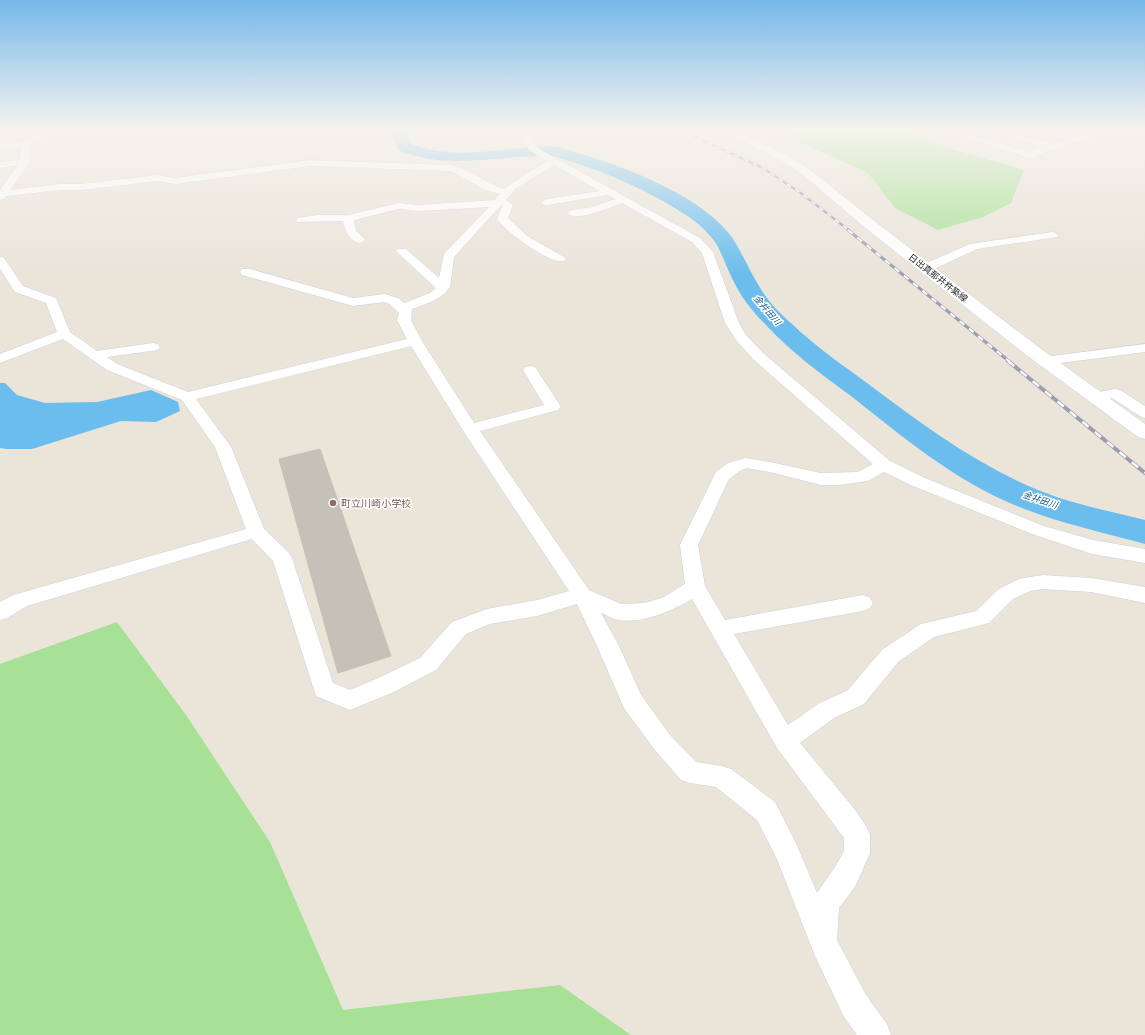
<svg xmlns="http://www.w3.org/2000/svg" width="1145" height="1035" font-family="Figtree,'Noto Sans JP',sans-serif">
  <rect width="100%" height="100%" fill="#eae4d9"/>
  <path fill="#a7e195" d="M785 130H906L934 144 1024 170 1011 203 983 217 938 230 895 208 868 173 795 140Z
    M117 622 186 715 270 842 343 1010 560 985 631 1035H0V664Z"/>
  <path fill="#6bbded" d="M0 383H5L17 395 45 403 97 402 151 390 178 402 180 411 156 422 121 421 32 449H6L0 448Z"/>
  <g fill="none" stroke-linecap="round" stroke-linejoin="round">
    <path fill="#6bbded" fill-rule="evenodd" d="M390 130H406L411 144C454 161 503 148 548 146L557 147C610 161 697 191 731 236 742 252 749 270 759 286 767 300 779 313 792 324 816 347 844 366 871 386 923 425 977 465 1038 490 1072 504 1109 511 1145 520V544C1102 532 1058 523 1017 506 955 481 903 437 851 396 821 374 791 352 766 325 752 311 740 296 732 278 726 266 722 253 715 242 706 229 692 218 678 210 646 190 610 174 573 162 565 160 556 156 548 156 495 155 450 171 398 150Z"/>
  </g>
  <path fill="#c5c1b9" stroke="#c5c1b3" d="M320 449 391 656 338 673 279 459Z"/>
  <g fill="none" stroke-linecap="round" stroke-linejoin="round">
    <defs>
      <path id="street" d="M45 130H57L30 145 29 164 10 190 60 184H81L158 175 175 178 310 160 452 165C471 170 486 184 504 189L509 185 547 161C534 154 521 145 517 130H525L527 136 539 149 700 238 713 252 739 323 746 335 763 353 890 461 925 478 1044 526 1093 540 1145 549V563L1092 554 1032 534 913 486 884 472 868 481 839 485H821L770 472 746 468 740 471 729 479 698 545 705 586 725 620 863 595 870 598 873 603 870 608 863 611 734 634 788 725 818 704 848 690 882 650 921 624 976 611 999 589 1019 579 1043 575 1091 578 1145 587V603L1091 592 1043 589 1030 591 1013 599 989 623 934 637 898 662 864 704 834 718 800 743 856 811 866 826 870 835V853L855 887 839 908 837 940 866 995 887 1024 891 1035H857L844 1017 815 956 776 857 757 820 716 787 690 783 681 780 654 749 624 708 597 646 577 604 537 616 490 624 466 634 436 670 394 692 350 710 316 696 273 561 252 539 27 606 7 618 0 620V602L13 595 246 529 215 447 182 400 107 370 63 339 0 363V354L57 332 46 303 15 292 0 269V257L4 258 23 286 56 298 70 332 97 351 153 343 158 344 160 347 158 350 107 357 117 364 188 392 407 339 397 320 399 313 390 304 384 302 353 306 242 275 240 272 242 269H250L353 298 385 294 398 298 404 303 430 293 436 288 398 253 396 251 398 249H406L439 278 444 254 489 207 419 211 399 209 354 220 356 231 366 240 360 243C349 241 345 231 343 221L297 222 296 220 297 218 317 215H348L399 203 419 205 495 200 500 194 486 190 451 171 310 166 175 184 158 181 81 190H60L6 196 4 199 0 200V190L18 165 0 168V162L20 160 21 147 0 149V143L23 142ZM554 165 600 191 547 199 542 202 543 204 547 205 608 195 615 199 593 207 572 210 567 213C575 223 611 207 622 203L692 242 702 253 725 323 736 340 753 359 873 464 858 472 821 473 770 462 745 458 728 463 716 472 714 476 680 545 685 584 662 598 644 603 621 604 589 590 480 431 558 410 561 407 535 367 530 366 525 367 523 370 544 405 474 423 422 341 411 320 412 309C426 304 441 300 450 287L454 257 501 205 502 206 497 219C505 231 550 265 564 261L566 259 564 257 527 236 508 218 513 205 506 200 515 189ZM411 346 462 429 569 591 537 600 487 609 452 622 420 658 378 678 350 690 333 683 292 558 289 553 264 529 231 447 196 399ZM692 599 777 748 844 838V851L835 867 817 893 795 841 775 802 731 769 722 766 696 762 670 735 641 695 619 646 601 613C607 615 612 619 618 620 643 624 671 611 692 599Z
        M560 130H570L573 134 569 137Z
        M941 130H955L1029 152 1043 147 989 130H1004L1052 144 1065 140 1036 130H1050L1073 137 1086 132 1085 130H1093L1095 133 1088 138 1029 158Z
        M1053 232 1058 235 1057 237 977 249 930 271H922L920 268 922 265 970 244Z
        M1145 344V352L1045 365 1040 364 1038 361 1040 358 1045 357Z
        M1115 389 1120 390 1145 406V418L1140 416 1112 398 1094 402 1089 400 1086 397 1089 394Z"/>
      <path id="secondary" d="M722 130H736L788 156 809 169 873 220 1037 346 1145 424V439L1138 437 1025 354 863 226 801 173 780 160Z"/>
    </defs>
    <use href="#street" stroke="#ced0e1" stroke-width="1"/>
    <use href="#secondary" stroke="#ced0e1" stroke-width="1"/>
    <use href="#street" fill="#fff" fill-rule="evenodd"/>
    <use href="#secondary" fill="#fff" fill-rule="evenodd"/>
    <defs>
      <path id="rail-far2" d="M680 130 763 168 802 194 850 231"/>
      <path id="rail-far1" d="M848 230 1010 362"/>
      <path id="rail" d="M1008 361 1145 473"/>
    </defs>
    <use href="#rail-far2" stroke="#9c9db2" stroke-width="2.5"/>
    <use href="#rail-far1" stroke="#9c9db2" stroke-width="3"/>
    <use href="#rail" stroke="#9c9db2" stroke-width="4"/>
    <use href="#rail-far2" stroke="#fff" stroke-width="1.5" stroke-dasharray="5" stroke-linecap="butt"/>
    <use href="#rail-far1" stroke="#fff" stroke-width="2" stroke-dasharray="6" stroke-linecap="butt"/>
    <use href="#rail" stroke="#fff" stroke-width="2.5" stroke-dasharray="8" stroke-linecap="butt"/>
  </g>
  <linearGradient id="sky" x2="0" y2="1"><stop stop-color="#76b8ea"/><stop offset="0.47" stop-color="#f6f3ee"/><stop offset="1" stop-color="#f6f3ee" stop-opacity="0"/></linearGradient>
  <rect width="1145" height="275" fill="url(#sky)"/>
  <circle fill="#8d6e63" stroke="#fff" stroke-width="1.5" cx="333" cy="503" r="4"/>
  <g text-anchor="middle" stroke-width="3" stroke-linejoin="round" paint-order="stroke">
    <g font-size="9" fill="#272727" stroke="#fff">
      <text transform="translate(938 278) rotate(38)" y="3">日出真那井杵築線</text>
    </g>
    <g font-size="9" font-style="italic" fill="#0e5995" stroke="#fff">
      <text transform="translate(767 310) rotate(49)" y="3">金井田川</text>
      <text transform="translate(1040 500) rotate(18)" y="3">金井田川</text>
    </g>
    <g font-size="10" fill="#785e54" stroke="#fff" text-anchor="start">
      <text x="341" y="507">町立川崎小学校</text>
    </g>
  </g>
</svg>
